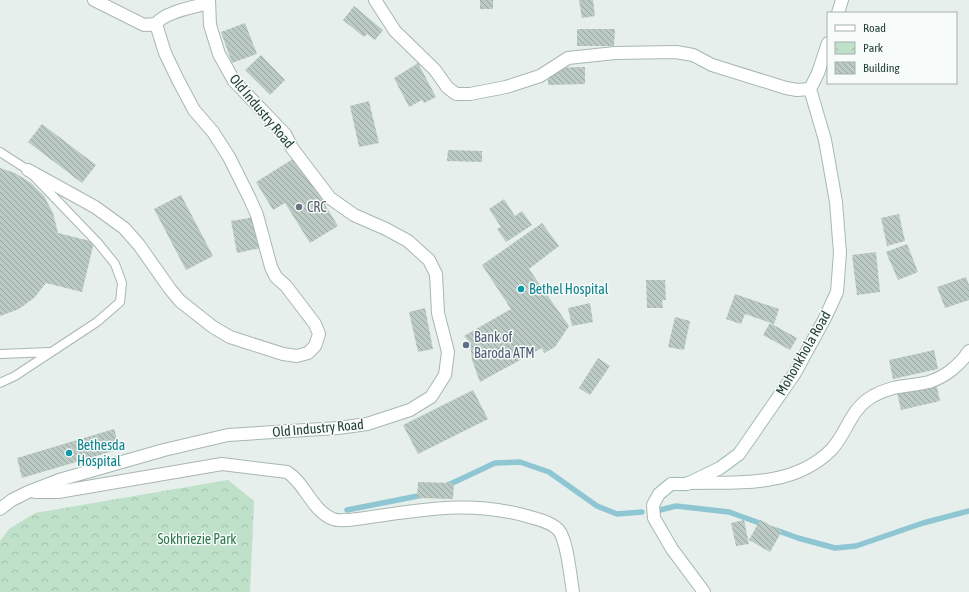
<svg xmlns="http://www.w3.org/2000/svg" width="969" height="592" font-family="'Asap Condensed',sans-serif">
  <defs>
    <pattern id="park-crowns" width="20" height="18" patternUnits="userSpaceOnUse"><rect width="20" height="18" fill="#bfe0c9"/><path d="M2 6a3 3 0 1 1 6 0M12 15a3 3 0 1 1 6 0" fill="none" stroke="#a4c1ad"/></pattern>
    <pattern id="building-back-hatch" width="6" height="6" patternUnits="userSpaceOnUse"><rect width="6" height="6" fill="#bbcac4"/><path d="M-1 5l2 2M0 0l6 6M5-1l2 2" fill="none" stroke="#98a6a0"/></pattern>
  </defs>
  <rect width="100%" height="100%" fill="#e6efeb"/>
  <path fill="url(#park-crowns)" d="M228 480 254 501 250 592H0V541L9 529 35 513Z"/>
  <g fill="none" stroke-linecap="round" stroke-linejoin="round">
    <path stroke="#8ec6d3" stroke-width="5.5" d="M446 486 495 463 520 462 549 472 597 506 617 514 642 512
      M347 510 423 495
      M660 510 676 506 729 512 765 525
      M776 530 798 538 835 548 856 546 923 523 969 511"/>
  </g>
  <path fill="url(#building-back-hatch)" d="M480 0H493V9H480Z
    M579 0H593L595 16 582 18Z
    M354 6 383 30 375 40 367 34 364 37 343 20Z
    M245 23 257 54 232 63 221 32Z
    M577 29H615L614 46H577Z
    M261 55 285 80 270 95 245 70Z
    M418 63 436 97 424 103 422 100 409 107 394 78Z
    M585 67V84L548 85V68Z
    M369 101 379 143 359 147 350 106Z
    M42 124 96 165 82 183 28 142Z
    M448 150 482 151V162L447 161Z
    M296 157 338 226 310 243 285 203 273 210 256 182Z
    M0 168 15 173 31 183 44 196 53 213 58 233 94 242 82 292 46 283 34 298 19 309 0 316Z
    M181 195 213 256 186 270 154 209Z
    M504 199 515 216 522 211 532 225 506 242 497 229 501 227 489 209Z
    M899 214 905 241 887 246 881 218Z
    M255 217 261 248 237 253 231 221Z
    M542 223 559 246 529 269 569 326 555 347 544 353 542 348 480 382 472 360 470 343 464 336 511 309 482 265Z
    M907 244 918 272 898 280 886 252Z
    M876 252 880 292 857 295 852 255Z
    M966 277 969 285V300L945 308 937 287Z
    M646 280H665L666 300H662L663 308H647Z
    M735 294 779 309 774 324 745 314 741 324 726 319Z
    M590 303 593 322 572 326 568 308Z
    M425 308 433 349 418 352 409 312Z
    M675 317 690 321 684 350 668 347Z
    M770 323 797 338 790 350 763 335Z
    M934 350 938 369 893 379 889 360Z
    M598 358 610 366 590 395 579 388Z
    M936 383 940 401 901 410 897 393Z
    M473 390 488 419 418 454 403 425Z
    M114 429 120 449 22 478 17 458Z
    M418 482 454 483 453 499 417 498Z
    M744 520 749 544 736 546 731 523Z
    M760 520 782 531 770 552 749 540Z"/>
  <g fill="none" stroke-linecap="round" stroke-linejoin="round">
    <defs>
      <path id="lane" d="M0 152 28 170 98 243 115 264 122 283 120 302 97 322 15 376 0 383
        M0 354 50 352"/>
      <path id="street" d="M94 0 144 25 156 24
        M375 0 395 31 435 70 447 87 456 94H470L506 87 540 76 568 58 615 53 676 52 693 55 712 65 786 88 797 90 810 89
        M28 170 95 207 124 228 139 245 170 289 180 301 213 327 230 337 283 354 297 356 308 353 315 346 319 334 315 324 286 286 276 277 271 267 257 215 250 199 229 157 213 132 194 110 178 80 165 53 156 24C164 12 194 7 209 3
        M688 483C738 482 793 488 831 450 848 432 849 410 873 396 895 384 908 387 929 382 945 377 960 365 969 351
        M35 492H58L222 464 287 472C305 483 312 511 333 519 337 521 344 520 349 520 414 512 465 498 530 517 540 520 554 523 560 532 568 546 570 575 573 592
        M0 509 12 500 28 492 59 480 164 450 228 435 338 428 367 424 410 410 431 397 445 375 448 352 438 313 436 274 429 260 408 241 386 229 354 215 330 198 292 148 285 134 234 81 219 54 210 25 209 0"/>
      <path id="secondary" d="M838 13 842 0
        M704 592 672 549 654 518 653 505 659 494 671 484H687L720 468 739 454 795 373 825 318 837 292 840 253 836 202 825 140 810 89 818 73 828 43"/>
    </defs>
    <use href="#lane" stroke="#a8b7b2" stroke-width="10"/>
    <use href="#street" stroke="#a8b7b2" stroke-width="14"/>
    <use href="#secondary" stroke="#a4bbb3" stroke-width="14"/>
    <use href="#lane" stroke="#fff" stroke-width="8"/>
    <use href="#street" stroke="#fff" stroke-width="12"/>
    <use href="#secondary" stroke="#fff" stroke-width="12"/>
  </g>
  <circle fill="#6b7280" stroke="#f7fbf9" stroke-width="1.5" cx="299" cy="207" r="4"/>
  <g fill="#0f9aa8" stroke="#f7fbf9" stroke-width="1.5">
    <circle cx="521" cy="289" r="4"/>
    <circle cx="69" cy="453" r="4"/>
  </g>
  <circle fill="#5c6f8a" stroke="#f7fbf9" stroke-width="1.5" cx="466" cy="345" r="4"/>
  <g text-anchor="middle" stroke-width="3" stroke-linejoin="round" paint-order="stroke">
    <g font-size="14" fill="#24413a" stroke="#f7fbf9">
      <text transform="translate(262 111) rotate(50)" y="5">Old Industry Road</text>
      <text transform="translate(803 353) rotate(-60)" y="5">Mohonkhola Road</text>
      <text transform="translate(318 428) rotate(-5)" y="5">Old Industry Road</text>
    </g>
    <g font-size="14" fill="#5b616d" stroke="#f7fbf9" text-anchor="start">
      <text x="307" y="212">CRC</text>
    </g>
    <g font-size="14" fill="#0d838f" stroke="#f7fbf9" text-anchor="start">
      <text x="529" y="294">Bethel Hospital</text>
      <text x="77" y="450">Bethesda<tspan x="77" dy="16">Hospital</tspan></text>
    </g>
    <g font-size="14" fill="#4e5e75" stroke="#f7fbf9" text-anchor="start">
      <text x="474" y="342">Bank of<tspan x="474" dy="16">Baroda ATM</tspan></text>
    </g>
    <g font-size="14" fill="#2e794d" stroke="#f7fbf9">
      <text x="197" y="544">Sokhriezie Park</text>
    </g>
  </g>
  <rect x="827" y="12" width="130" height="72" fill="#f7fbf9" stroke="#a3b1ad"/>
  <rect x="835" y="25" width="20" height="6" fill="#ffffff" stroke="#a3b1ad"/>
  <text x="863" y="32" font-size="12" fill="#24413a">Road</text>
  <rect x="835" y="42" width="20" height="12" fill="url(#park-crowns)" stroke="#a3b1ad"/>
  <text x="863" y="52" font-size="12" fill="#24413a">Park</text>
  <rect x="835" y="62" width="20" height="12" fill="url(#building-back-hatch)" stroke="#a3b1ad"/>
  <text x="863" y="72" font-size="12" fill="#24413a">Building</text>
</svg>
